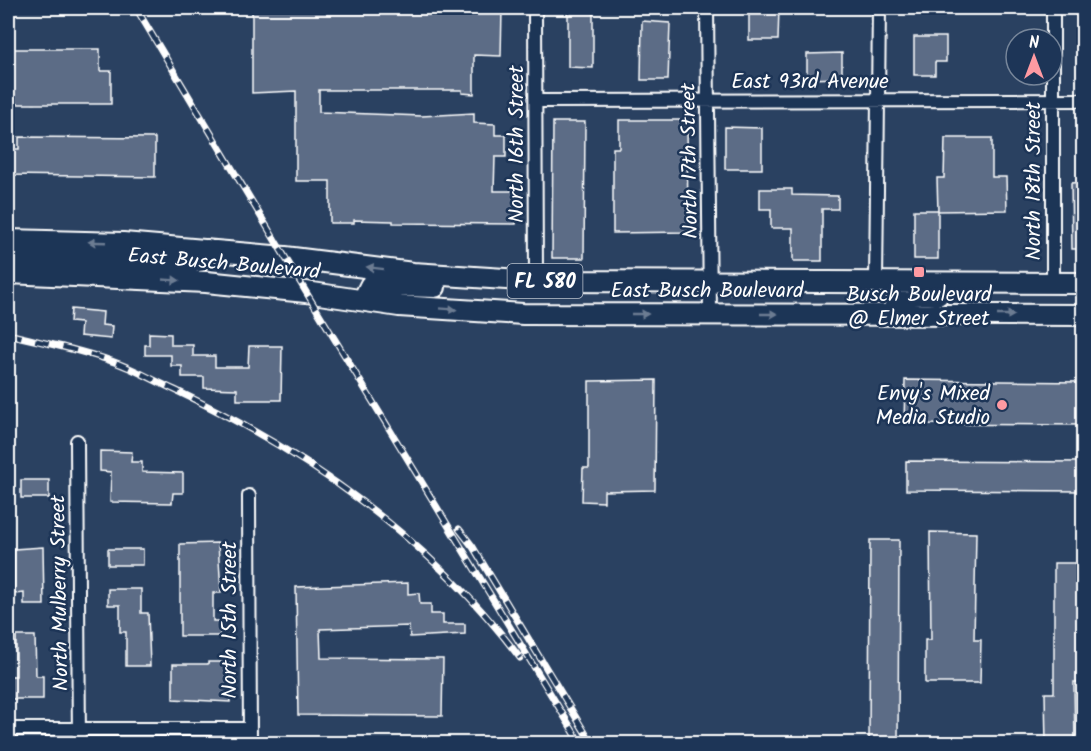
<svg xmlns="http://www.w3.org/2000/svg" width="1091" height="751" font-family="Kalam,sans-serif">
  <rect width="100%" height="100%" fill="#2a4161"/>
  <filter id="ink" filterUnits="userSpaceOnUse"><feTurbulence type="fractalNoise" baseFrequency=".0167" numOctaves="2"/><feDisplacementMap in="SourceGraphic" scale="12" xChannelSelector="R" yChannelSelector="G"/><feConvolveMatrix kernelMatrix="1 2 1 2 8 2 1 2 1" color-interpolation-filters="sRGB"/></filter>
  <g filter="url(#ink)">
    <path fill="#5b6c86" stroke="#fff" stroke-width="1.5" d="M252 8 502 9 501 56 474 55V94L462 93V90H319V112L422 116 474 113V123L495 124V135H506V157H495L494 191H516V224L393 223V221L354 220V223H330V181H296V91L252 93Z
      M568 8H593V68L568 67Z
      M749 8H779L778 40H749Z
      M642 21 670 23 668 80H641Z
      M914 37H946V62H935V75H914Z
      M8 49H100V71H111V104H8Z
      M842 53V78L807 79V54Z
      M619 120H687L688 232 613 233V148H619Z
      M553 122H585L584 258H552Z
      M725 127 762 128V169H725Z
      M19 137 155 138V177L8 175V149H19Z
      M945 138H992V177H1006L1007 210 938 211 937 178H944Z
      M1083 182V249H1072L1071 183Z
      M760 189H792V195L838 196V209H822V261H793V228H771V209H760Z
      M914 210H938V259H914Z
      M71 309 103 312 102 325 112 326 111 339 80 336 81 323 70 322Z
      M149 333 171 334V345H193V356H215V367H248L249 346H282L281 400H237V389L204 388V377H182V366H171V355H145V345H149Z
      M656 380 655 490 604 491V502L582 501 583 468H589V381Z
      M905 380 1083 382V425L904 424Z
      M100 451 132 452 131 462H142V472L183 473V493H173L172 503 110 502 111 472 100 471Z
      M906 461 1083 462V491L906 490Z
      M21 480H49V498H21Z
      M930 532 976 533 974 640H981L980 683H925V640H931Z
      M870 540H899L898 744H869Z
      M218 543 221 593H213V621H220V636H180V544Z
      M43 547 44 605H24V593L14 594V549Z
      M108 549H143V565H108Z
      M1054 563H1083V682H1074L1075 744H1046L1045 693H1054Z
      M408 583V594L419 593 420 604H431V614H443V624H465V634L410 637 409 626 320 629 321 658 443 659 442 716 298 715 296 587Z
      M108 589H141V613H148L150 666H126V632H120V605H108Z
      M16 636H35L36 676H43V699H8V676H16Z
      M208 662H230V702L173 699V664H208Z"/>
    <g fill="none" stroke-linecap="round" stroke-linejoin="round">
      <defs>
        <path id="street" d="M535 8 536 281
          M707 8 710 314
          M536 101 1084 100
          M876 282 879 8
          M1053 282V8
          M77 441 79 744
          M249 496 250 744
          M8 729H249"/>
        <path id="primary" d="M8 240 123 243 285 257 413 273 536 281 1084 283
          M8 263 21 258 189 263 199 261 208 250
          M8 273 206 282 306 292 399 306 523 314 1084 315
          M363 300 370 286 374 285 435 287
          M892 314C898 290 917 295 938 295"/>
      </defs>
      <use href="#street" stroke="#fff" stroke-width="16"/>
      <use href="#primary" stroke="#fff" stroke-width="24"/>
      <use href="#street" stroke="#1d3557" stroke-width="12"/>
      <use href="#primary" stroke="#1d3557" stroke-width="20"/>
      <defs>
        <path id="rail" d="M136 8 306 292 581 744
          M8 334C44 343 87 351 122 365 140 372 157 382 175 390 306 452 432 540 520 658
          M459 529 473 547 592 744"/>
      </defs>
      <use href="#rail" stroke="#fff" stroke-width="7"/>
      <use href="#rail" stroke="#1d3557" stroke-width="4.5" stroke-dasharray="14" stroke-linecap="butt"/>
    </g>
    <defs><path id="oneway-solid" d="M-6-.8H1V-3.2L6.5 0L1 3.2V.8H-6Z" transform="scale(1.5)"/></defs>
    <g fill="#6c7c92">
      <use href="#oneway-solid" transform="translate(97 242) rotate(-178)"/>
      <use href="#oneway-solid" transform="translate(375 268) rotate(-173)"/>
      <use href="#oneway-solid" transform="translate(171 280) rotate(3)"/>
      <use href="#oneway-solid" transform="translate(448 309) rotate(4)"/>
      <use href="#oneway-solid" transform="translate(640 314)"/>
      <use href="#oneway-solid" transform="translate(769 314)"/>
      <use href="#oneway-solid" transform="translate(1006 315)"/>
    </g>
  </g>
  <g fill="#ff9aa2" stroke="#1d3557" stroke-width="2">
    <rect x="913" y="266" width="12" height="12" rx="3"/>
    <circle cx="1002" cy="405" r="6"/>
  </g>
  <g text-anchor="middle" stroke-width="5" stroke-linejoin="round" paint-order="stroke">
    <rect fill="#1d3557" stroke="#bbc2cd" stroke-width="1.5" x="507.5" y="264" width="75" height="34" rx="4.5"/>
    <g font-size="20" font-weight="bold" fill="#fff">
      <text x="545" y="288">FL 580</text>
    </g>
    <g font-size="21" fill="#fff" stroke="#1d3557">
      <text x="810" y="88">East 93rd Avenue</text>
      <text transform="translate(516 144) rotate(-90)" y="7">North 16th Street</text>
      <text transform="translate(689 161) rotate(-91)" y="7">North 17th Street</text>
      <text transform="translate(1033 181) rotate(-90)" y="7">North 18th Street</text>
      <text transform="translate(224 263) rotate(5)" y="7">East Busch Boulevard</text>
      <text x="707" y="297">East Busch Boulevard</text>
      <text transform="translate(59 593) rotate(-91)" y="7">North Mulberry Street</text>
      <text transform="translate(229 620) rotate(-90)" y="7">North 15th Street</text>
    </g>
    <g font-size="21" fill="#fff" stroke="#1d3557">
      <text x="919" y="301">Busch Boulevard<tspan x="919" dy="24">@ Elmer Street</tspan></text>
      <text x="990" y="400" text-anchor="end">Envy's Mixed<tspan x="990" dy="24">Media Studio</tspan></text>
    </g>
  </g>
  <rect width="1091" height="751" fill="none" stroke="#1d3557" stroke-width="30"/>
  <rect x="15" y="15" width="1061" height="721" fill="none" stroke="#fff" stroke-width="2" filter="url(#ink)"/>
  <g transform="translate(1034 57)"><circle r="28" fill="#1d3557" stroke="#77869a" stroke-width="1.5"/>
  <path d="M0-4.5L10 22L0 15L-10 22Z" fill="#ff9aa2"/>
  <text y="-9" font-size="16" font-weight="bold" text-anchor="middle" fill="#ffffff">N</text>
  </g>
</svg>
